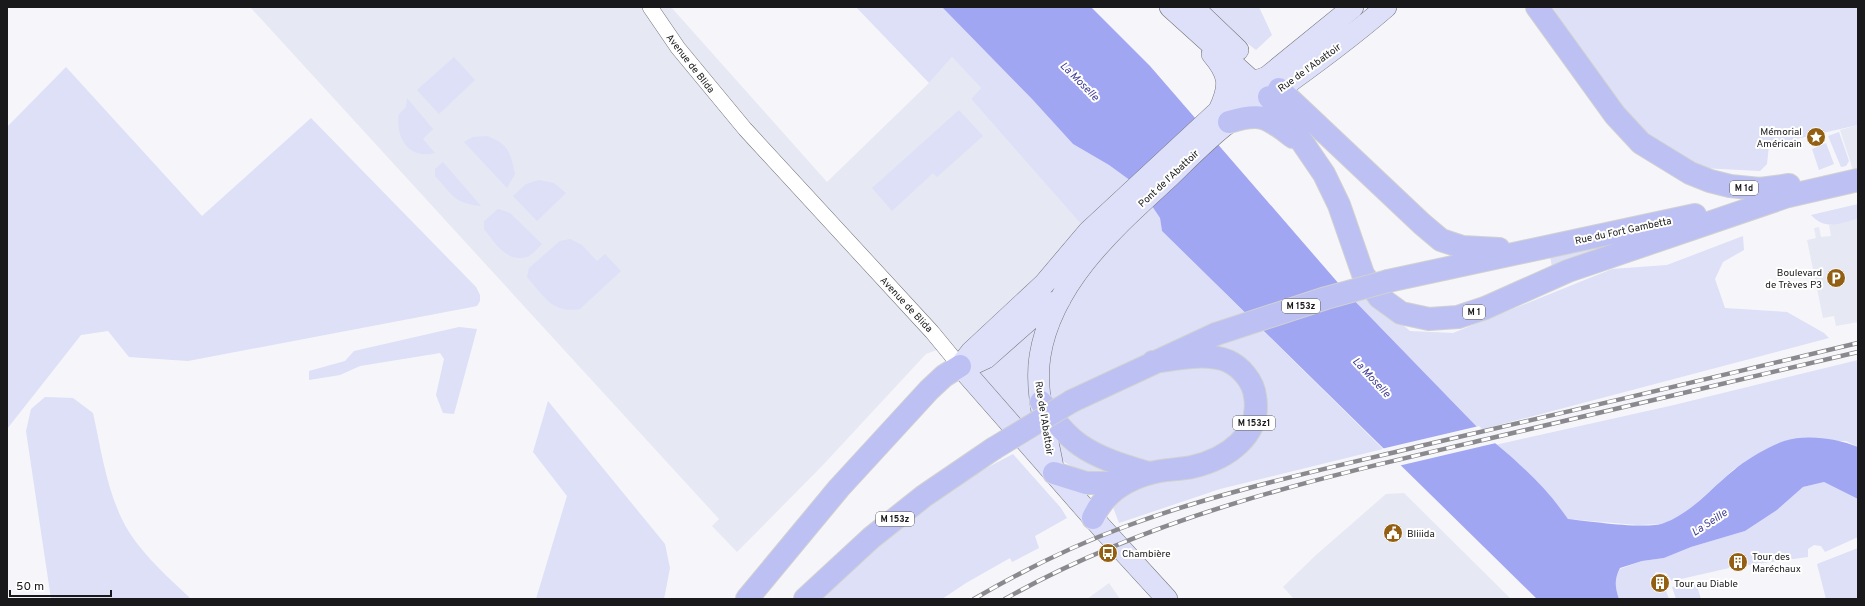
<svg xmlns="http://www.w3.org/2000/svg" width="1865" height="606" font-family="Overpass,sans-serif">
  <rect width="100%" height="100%" fill="#f5f5fa"/>
  <path fill="#e6e8f4" d="M250 7H671L827 182 929 83 952 57 981 88 971 99 1088 232 960 366 945 347 926 354 822 466 737 552 712 526 719 519Z
    M1858 125V185L1840 130Z
    M1858 219V322L1836 326 1834 316 1823 318 1807 240 1816 238 1814 228 1819 227 1821 237 1831 236 1829 225Z
    M1404 493 1511 599H1294L1283 587 1316 555 1386 494Z
    M1109 583 1120 599H1087Z"/>
  <path fill="#dde0f6" d="M856 7H942L1032 99 1073 144 1109 165 1131 181 1152 206 1160 218 1162 231 1383 449 1220 489 1119 523 1113 507 1084 473 1023 439 960 366 1088 232 971 99 981 88 952 57 929 83Z
    M1205 7H1259L1272 35 1256 50 1211 15Z
    M1552 7H1858V125L1769 145 1767 164 1760 171 1701 168 1647 137 1592 69Z
    M454 57 475 80 439 114 417 90Z
    M66 67 202 216 311 118 476 287 480 295V301L477 306 472 307 188 361 129 357 108 331 81 335 7 429V127Z
    M407 98 433 129 423 139 435 153C409 160 395 138 399 114L406 107Z
    M959 110 983 136 937 177 933 173 892 211 872 188Z
    M1839 132 1849 161 1846 166 1841 167 1828 136Z
    M487 136C509 144 510 152 515 174L507 188 464 142 473 137Z
    M1826 143 1834 164 1819 170 1812 149Z
    M443 162 481 206C453 203 453 195 435 176V169Z
    M539 180 554 183 566 193 537 221 513 196 526 184Z
    M1858 204V219C1839 223 1826 231 1811 215Z
    M498 209 510 213 542 244C538 248 532 255 527 257 507 263 495 243 484 229V221Z
    M1743 236 1744 250 1723 262 1715 279 1725 308 1787 312 1824 333 1829 338 1480 430 1346 292 1360 289 1410 331 1453 333 1612 269 1667 265Z
    M570 239 582 245 597 261 605 254 621 271 580 309C552 314 544 296 527 277L529 268 560 241Z
    M1620 243 1552 267 1550 256 1605 244Z
    M459 327 477 329 454 414 443 413 436 395 444 359 440 353 360 366 340 375 309 380V371L345 361 354 351Z
    M1858 360V447L1846 441H1783L1734 469 1687 512 1663 524 1637 525 1568 519C1547 490 1523 467 1495 445L1674 405Z
    M45 397 73 398 93 413C102 453 107 496 129 532 145 557 169 578 191 599H51L26 431 31 409Z
    M548 401 665 544 670 568 664 599H536L567 496 533 452Z
    M1013 454 1061 508 1067 518 1035 536 1039 548 1012 562 1010 558 966 583 942 599H818C851 570 883 540 917 513 947 490 980 471 1013 454Z
    M1824 482 1858 499V537L1825 552 1821 546 1814 545 1808 549V557L1748 565 1743 557 1736 556 1729 562V568L1672 581 1666 573 1656 572 1650 579 1651 586 1657 592 1666 591 1669 599H1619C1615 587 1614 580 1620 569L1642 561 1664 558 1691 547 1745 531 1777 510 1803 487Z
    M1858 548V599H1826L1817 564Z
    M1696 583 1701 599H1676L1672 587Z"/>
  <path fill="#a0a6f1" d="M942 7H1091L1150 66 1346 292 1480 430C1493 442 1507 452 1520 465 1538 481 1554 499 1568 519 1588 521 1647 530 1664 523 1693 512 1710 489 1734 470 1744 461 1771 445 1784 441 1806 434 1836 438 1858 447V499L1824 482 1803 487 1777 510 1745 531 1691 547 1664 558 1642 561 1620 568C1614 580 1615 587 1619 599H1537L1162 231 1160 218 1152 206 1131 181 1109 165 1073 144 1032 99Z"/>
  <path fill="#f5f5fa" d="M1479 426 1496 443 1398 466 1381 449Z"/>
  <g fill="none" stroke-linecap="round" stroke-linejoin="round">
    <defs>
      <path id="minor" d="M650 7 678 48 745 129 932 332 960 366"/>
      <path id="secondary" d="M1170 7 1263 91
        M1193 7 1238 50
        M1212 54C1229 74 1231 85 1219 110
        M1258 86 1267 77 1353 7
        M960 366 971 352 1044 284 1088 232 1241 90 1253 82 1267 77
        M960 366 1102 528 1167 599
        M960 366 971 365 986 358 1045 306 1060 300
        M1054 473C1048 436 1034 394 1040 356 1052 282 1114 228 1166 180 1186 161 1206 140 1228 123 1240 113 1254 106 1267 98 1308 69 1348 40 1386 7"/>
      <path id="primary" d="M1537 7 1615 115 1641 143 1690 173 1710 181 1730 186 1760 189 1789 185
        M1279 89 1422 224 1441 240 1462 247 1499 249
        M1269 97 1283 114 1324 174 1339 205 1363 274 1379 297 1401 313 1429 319 1458 317 1485 308 1568 271 1785 197
        M1229 122C1262 112 1267 117 1293 137
        M1771 200 1858 180
        M1388 281 1695 215
        M1072 401 1216 334
        M1041 402C1052 418 1064 434 1080 445 1100 459 1125 466 1148 473
        M1054 473 1086 483H1125
        M1093 518C1103 495 1124 481 1147 474 1162 469 1178 470 1192 467 1227 459 1262 435 1255 396 1253 381 1241 367 1228 361 1206 352 1176 359 1153 362
        M747 599 839 488 929 390 944 376 960 366
        M805 599 871 538 924 496 993 449"/>
    </defs>
    <use href="#minor" stroke="#727377" stroke-width="16"/>
    <use href="#secondary" stroke="#727377" stroke-width="22"/>
    <use href="#primary" stroke="#d1d1d1" stroke-width="24"/>
    <use href="#minor" stroke="#fff" stroke-width="15"/>
    <use href="#secondary" stroke="#dee0f9" stroke-width="21"/>
    <use href="#primary" stroke="#bdc0f3" stroke-width="22"/>
    <defs>
      <path id="rail" d="M974 599C1022 571 1072 546 1124 527 1224 490 1330 468 1433 443 1575 410 1716 377 1858 343
        M1005 599C1153 515 1319 478 1483 440 1608 411 1733 381 1858 352"/>
    </defs>
    <use href="#rail" stroke="#8a8a8e" stroke-width="4.5"/>
    <use href="#rail" stroke="#fff" stroke-width="3" stroke-dasharray="9" stroke-linecap="butt"/>
    <defs>
      <path id="primary-bridge" d="M1216 334 1326 298 1388 281
        M993 449 1072 401"/>
    </defs>
    <use href="#primary-bridge" stroke="#d1d1d1" stroke-width="24" stroke-linecap="butt"/>
    <use href="#primary-bridge" stroke="#bdc0f3" stroke-width="22"/>
  </g>
  <defs>
    <symbol id="sight-disc" viewBox="-11 -11 22 22"><circle r="9.5" fill="#935f13" stroke="#fff"/><path d="M0-6L1.8-2.2L6-1.7L2.9 1.2L3.7 5.4L0 3.3L-3.7 5.4L-2.9 1.2L-6-1.7L-1.8-2.2Z" fill="#fff"/></symbol>
    <symbol id="parking-disc" viewBox="-11 -11 22 22"><circle r="9.5" fill="#935f13" stroke="#fff"/><path d="M-3.5-5.5H1a3.5 3.5 0 0 1 0 7H-1V5.5H-3.5ZM-1-3.4V-.6H.8a1.4 1.4 0 0 0 0-2.8Z" fill="#fff"/></symbol>
    <symbol id="civic-disc" viewBox="-11 -11 22 22"><circle r="9.5" fill="#935f13" stroke="#fff"/><path d="M-.6-6.5H3V-4.5H.6V-3L4-1V1h2V6H-6V1h2V-1L-.6-3ZM-1.2 2.5V6h2.4V2.5Z" fill="#fff"/></symbol>
    <symbol id="bus-disc" viewBox="-11 -11 22 22"><circle r="9.5" fill="#935f13" stroke="#fff"/><path d="M-5-6H5V4H4V6H2V4H-2V6H-4V4H-5ZM-3.5-4V0h7V-4ZM-3.5 1.2v1.5H-2V1.2ZM2 1.2v1.5H3.5V1.2Z" fill="#fff"/></symbol>
    <symbol id="building-disc" viewBox="-11 -11 22 22"><circle r="9.5" fill="#935f13" stroke="#fff"/><path d="M-4-6H4V6H1V3H-1V6H-4ZM-2.5-4.3h1.7v1.8h-1.7ZM.8-4.3h1.7v1.8H.8ZM-2.5-1h1.7V.8h-1.7ZM.8-1h1.7V.8H.8Z" fill="#fff"/></symbol>
  </defs>
  <g fill-rule="evenodd">
    <use href="#sight-disc" x="1805" y="126" width="22" height="22"/>
    <use href="#parking-disc" x="1825" y="267" width="22" height="22"/>
    <use href="#civic-disc" x="1382" y="522" width="22" height="22"/>
    <use href="#bus-disc" x="1097" y="542" width="22" height="22"/>
    <use href="#building-disc" x="1727" y="551" width="22" height="22"/>
    <use href="#building-disc" x="1649" y="572" width="22" height="22"/>
  </g>
  <g text-anchor="middle" stroke-width="4" stroke-linejoin="round" paint-order="stroke">
    <g fill="#fff" stroke="#5e5e5f" stroke-width="1">
      <rect x="1730" y="181" width="28" height="14" rx="3"/>
      <rect x="1282" y="299" width="38" height="14" rx="3"/>
      <rect x="1463" y="305" width="22" height="14" rx="3"/>
      <rect x="1233" y="416" width="42" height="14" rx="3"/>
      <rect x="876" y="512" width="38" height="14" rx="3"/>
    </g>
    <g font-size="9" font-weight="bold" fill="#19191b">
      <text x="1744" y="191">M 1d</text>
      <text x="1301" y="309">M 153z</text>
      <text x="1474" y="315">M 1</text>
      <text x="1254" y="426">M 153z1</text>
      <text x="895" y="522">M 153z</text>
    </g>
    <g font-size="10" fill="#19191b" stroke="#fff">
      <text transform="translate(691 63) rotate(52)" y="4">Avenue de Blida</text>
      <text transform="translate(1309 67) rotate(-36)" y="4">Rue de l'Abattoir</text>
      <text transform="translate(1168 178) rotate(-43)" y="4">Pont de l'Abattoir</text>
      <text transform="translate(1623 230) rotate(-12)" y="4">Rue du Fort Gambetta</text>
      <text transform="translate(907 304) rotate(47)" y="4">Avenue de Blida</text>
      <text transform="translate(1045 418) rotate(81)" y="4">Rue de l'Abattoir</text>
    </g>
    <g font-size="10" fill="#19191b" stroke="#fff" text-anchor="start">
      <text x="1802" y="135" text-anchor="end">Mémorial<tspan x="1802" dy="12">Américain</tspan></text>
      <text x="1822" y="276" text-anchor="end">Boulevard<tspan x="1822" dy="12">de Trèves P3</tspan></text>
      <text x="1407" y="537">Bliiida</text>
      <text x="1122" y="557">Chambière</text>
      <text x="1752" y="560">Tour des<tspan x="1752" dy="12">Maréchaux</tspan></text>
      <text x="1674" y="587">Tour au Diable</text>
    </g>
    <g font-size="11" font-style="italic" fill="#413e95" stroke="#fff">
      <text transform="translate(1080 81) rotate(45)" y="4">La Moselle</text>
      <text transform="translate(1372 377) rotate(47)" y="4">La Moselle</text>
      <text transform="translate(1709 522) rotate(-33)" y="4">La Seille</text>
    </g>
  </g>
  <rect width="1865" height="606" fill="none" stroke="#19191b" stroke-width="16"/>
  <path d="M10 590v6h101v-6" fill="none" stroke="#19191b" stroke-width="2"/>
  <text x="16" y="590" font-size="12" fill="#19191b" stroke="#ffffff" stroke-width="3" paint-order="stroke">50 m</text>
</svg>
